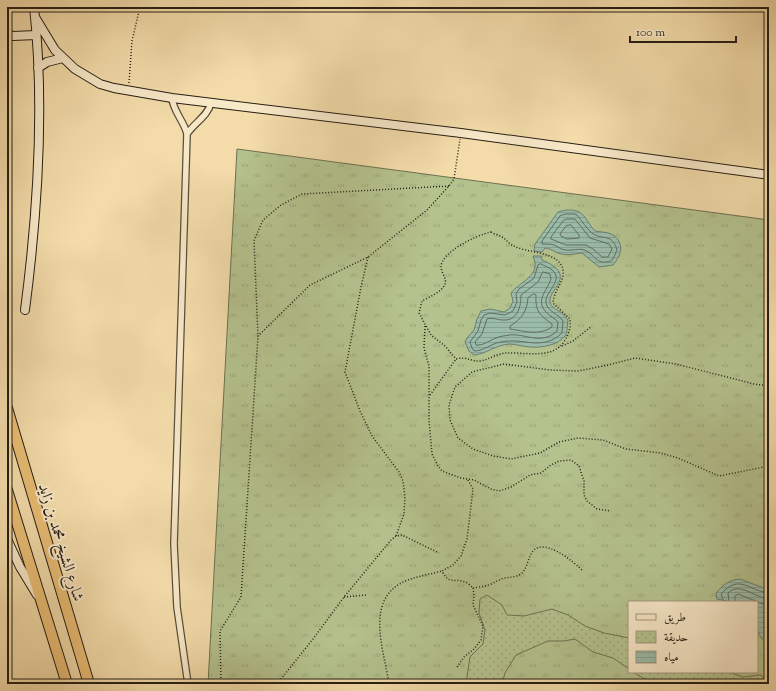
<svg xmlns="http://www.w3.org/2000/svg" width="776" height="691" font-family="'Sorts Mill Goudy',Amiri,serif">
  <defs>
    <pattern id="grass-tufts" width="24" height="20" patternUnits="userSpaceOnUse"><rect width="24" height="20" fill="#b4c28e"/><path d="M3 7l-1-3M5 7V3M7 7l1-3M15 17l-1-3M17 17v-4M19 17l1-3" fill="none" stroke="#9ba67a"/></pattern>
    <pattern id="park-dots" width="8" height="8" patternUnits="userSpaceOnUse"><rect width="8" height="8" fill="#b4c28e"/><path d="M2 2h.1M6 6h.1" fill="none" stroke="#9ba67a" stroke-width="1.8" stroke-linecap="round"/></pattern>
    <pattern id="water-rules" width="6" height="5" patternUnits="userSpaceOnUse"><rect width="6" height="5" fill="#9bbcaa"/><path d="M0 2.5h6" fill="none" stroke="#85a191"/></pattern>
  </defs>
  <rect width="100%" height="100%" fill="#f3dcaa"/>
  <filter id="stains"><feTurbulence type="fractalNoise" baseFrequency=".005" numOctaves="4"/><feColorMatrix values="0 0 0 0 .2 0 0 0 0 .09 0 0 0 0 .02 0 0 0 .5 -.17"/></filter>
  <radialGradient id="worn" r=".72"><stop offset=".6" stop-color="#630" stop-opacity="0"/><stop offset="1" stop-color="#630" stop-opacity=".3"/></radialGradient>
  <path fill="url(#grass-tufts)" stroke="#6d7051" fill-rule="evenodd" d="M237 149 769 220V684H208ZM629 602H757V672H629Z"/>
  <path fill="url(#park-dots)" stroke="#6d7051" d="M487 595 502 605 507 615 524 616 552 609 568 615 585 626 604 633 629 638V669L613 658 593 652 575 639 564 641H548L516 655 505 673 502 684H466L470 657 483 644 485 630 479 613 480 599Z
    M633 672H728L743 677 760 675 769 681V684H653Z"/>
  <path fill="url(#water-rules)" stroke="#6c7d6e" d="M566 210C585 209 584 219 595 231 600 232 607 232 611 234 626 242 621 256 613 265L599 267 582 253C575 254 565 256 558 253 553 251 552 249 545 248L542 252 534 251 535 244 558 212Z
    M533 256H541L542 260C546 262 550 263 553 266 572 278 548 291 550 302 551 308 558 310 562 313 564 315 566 318 568 320 567 325 568 332 565 336 558 345 542 348 531 347 524 347 516 344 509 344 496 345 486 354 474 355L469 351 465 342 467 338 474 330 477 319 481 311 490 309 504 312 510 308 513 301 511 293C520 281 542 276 533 256Z
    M740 579 769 590V644C753 637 757 617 757 602H732L717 599 716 593C724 584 729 580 740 579Z"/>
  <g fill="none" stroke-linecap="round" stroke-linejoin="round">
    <path stroke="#606d5f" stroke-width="1" d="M566 214H574L577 215C582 221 586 228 592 233 602 241 612 232 617 250L614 257 611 261C595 266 596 254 584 250 579 248 572 251 566 250 561 250 559 247 554 245 551 244 546 244 542 244V241L560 216Z
      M567 219H575L590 238 609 244 612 249 608 257H602L593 249 586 245H566L551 239V237L563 221Z
      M571 225 579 235V238L567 239 561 236 560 234 566 226Z
      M541 264C544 266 549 267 552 270 565 280 544 292 546 303 548 312 559 314 563 321L562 333C542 352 523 337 501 342 492 343 484 351 474 351L472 348 470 342 478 331 481 320 484 315 490 313 505 315 513 311 517 302 516 294 519 289 534 278 538 265Z
      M543 272 550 274 551 279C547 291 535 300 546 312 549 316 555 318 558 322L557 331C541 346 526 333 509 335 505 336 500 336 496 338 490 340 483 346 476 345L475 342 482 334 487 319C492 317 497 320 503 320 518 321 521 306 521 295L538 282Z
      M534 294 536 295C535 312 540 315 552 324V327C539 336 524 331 510 329V326C522 319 527 311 528 298Z
      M724 602 721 594C740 573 748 591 769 593
      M729 602 728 593C739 581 755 598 769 599
      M735 602V596L738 594 763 604 769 605"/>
    <defs>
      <path id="street" d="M172 98C173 111 184 121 187 134L174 544 177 607 188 684
        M187 134C194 123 208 116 211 103"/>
      <path id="secondary" d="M35 17 55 50 75 69 100 84 114 88 172 98 461 133 769 175
        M7 34 13 36 36 35
        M38 68 47 62 63 58
        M25 310C38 210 45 107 34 7
        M7 539 20 567 37 595"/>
      <path id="highway" d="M7 408 89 684
        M7 490 67 684"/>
    </defs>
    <use href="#street" stroke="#594e3a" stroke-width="8"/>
    <use href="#secondary" stroke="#261e14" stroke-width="10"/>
    <use href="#highway" stroke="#261e14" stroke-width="12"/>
    <path stroke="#261e14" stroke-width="1.5" stroke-dasharray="1 2" stroke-linecap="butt" d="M129 83 132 41 140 7
      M449 186 302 194 281 205 263 220 254 241 258 336 310 285 368 257 427 210 449 186 454 179 460 139
      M491 232C494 234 499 235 502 237 506 239 508 243 512 245 526 254 559 250 563 270 565 282 554 289 553 303L570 319C571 327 569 333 565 340 554 360 526 352 507 353 498 353 490 359 481 361 471 362 468 356 456 359L445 346 431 335 419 313 422 301C429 297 442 292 445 284 447 278 441 273 441 266 443 251 477 235 491 232Z
      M368 257 361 287 345 372 360 411 372 436 399 472 403 481 405 497 404 514 396 536
      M425 326 424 348 429 366V420L432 454 438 466 442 471 461 478 474 480 491 489 499 491 511 487 530 475 541 473 551 465 559 461 571 460 579 466 584 481V495L587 501 597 509 611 511
      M562 346 573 341 592 326
      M769 386 754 384 676 364 635 358 608 365 578 371 550 370 504 364 472 372 455 387 449 405 450 420 458 438 473 449 493 456 511 459 540 453 559 442 578 438 603 440 626 449 661 453 678 458 719 476 769 466
      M430 395 456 359
      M468 480 473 489 467 539 461 556 453 565 442 571C449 585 454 578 465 582 468 583 471 586 473 588 478 587 485 587 491 584 494 583 496 581 499 580 506 576 515 579 522 573 528 567 528 557 533 551 545 537 575 563 583 571
      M344 597 367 595
      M457 667 464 657 474 649 481 640 483 626 473 605 474 595 473 588
      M221 684 220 631 241 597 258 336
      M277 684 313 639 344 597 391 540 396 536 402 535 439 553
      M389 684C384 649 363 597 408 580 419 576 431 574 442 571"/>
    <use href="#street" stroke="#f7e8c8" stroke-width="5.5"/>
    <use href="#secondary" stroke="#f7e8c8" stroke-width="8"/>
    <use href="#highway" stroke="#eabe75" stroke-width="10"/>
  </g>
  <g text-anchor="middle" stroke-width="4" stroke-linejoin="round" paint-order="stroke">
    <g font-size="16" fill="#261e14" stroke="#f7e8c8">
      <text transform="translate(62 542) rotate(73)" y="6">شارع الشيخ محمد بن زايد</text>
    </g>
  </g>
  <rect width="776" height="691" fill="none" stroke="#f3dcaa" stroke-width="24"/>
  <rect x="8" y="8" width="760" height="675" fill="none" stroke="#261e14" stroke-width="2"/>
  <rect x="12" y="12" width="752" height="667" fill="none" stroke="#261e14"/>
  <rect x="628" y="601" width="130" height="72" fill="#f7e8c8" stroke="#a39780"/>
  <rect x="636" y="614" width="20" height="6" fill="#f7e8c8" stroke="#a39780"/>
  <text x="664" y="621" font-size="12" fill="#261e14">طريق</text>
  <rect x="636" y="631" width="20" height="12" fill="url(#park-dots)" stroke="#a39780"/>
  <text x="664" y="641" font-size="12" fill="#261e14">حديقة</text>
  <rect x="636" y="651" width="20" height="12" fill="url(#water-rules)" stroke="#a39780"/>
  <text x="664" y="661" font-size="12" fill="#261e14">مياه</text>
  <path d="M630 36v6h106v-6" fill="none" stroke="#261e14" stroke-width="2"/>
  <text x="636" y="36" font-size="12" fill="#261e14" stroke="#f7e8c8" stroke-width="3" paint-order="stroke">100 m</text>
  <rect width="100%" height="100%" filter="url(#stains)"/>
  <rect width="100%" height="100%" fill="url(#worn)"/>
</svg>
